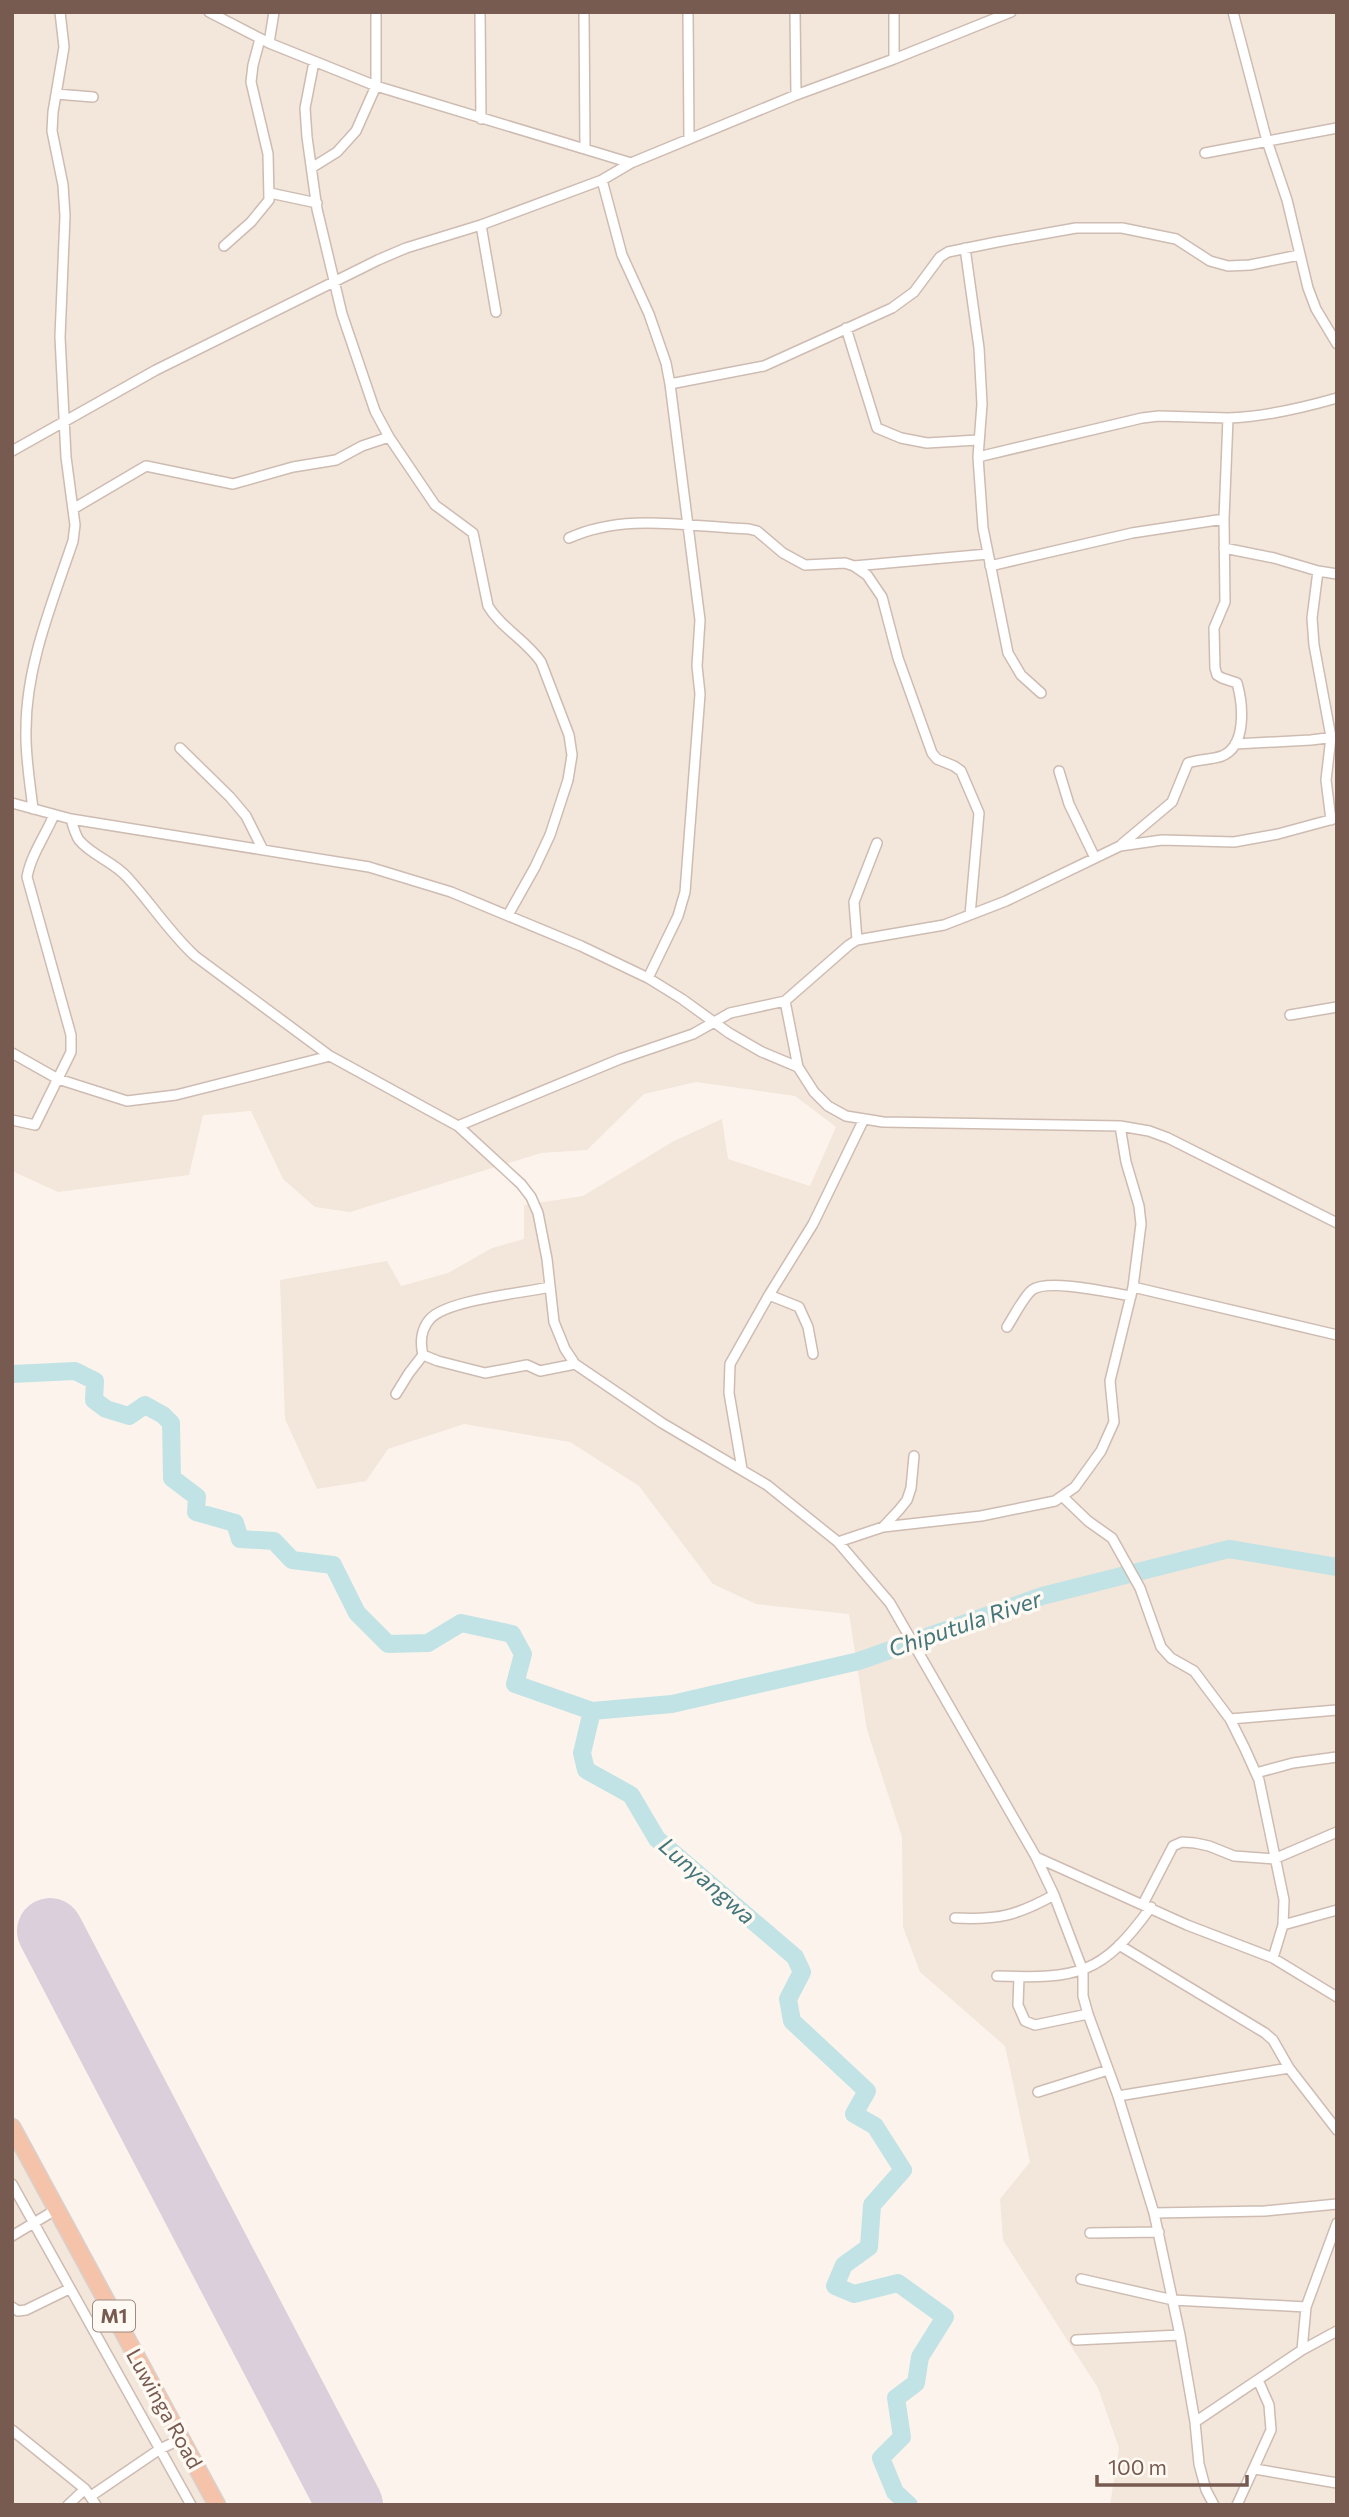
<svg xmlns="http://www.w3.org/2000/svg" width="1349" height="2517" font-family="Commissioner,sans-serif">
  <rect width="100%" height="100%" fill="#fcf4ec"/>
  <path fill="#f3e6db" d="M12 12H1337V2505H1110L1119 2448 1098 2388 1003 2240 1000 2199 1030 2162 1005 2046 920 1972 903 1927 902 1837 867 1730 849 1614 756 1604 713 1584 639 1486 570 1442 464 1424 388 1449 366 1481 317 1489 285 1419 280 1280 387 1261 401 1286 448 1273 492 1248 524 1239V1205L583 1196 674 1141 722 1119 728 1159 810 1186 836 1127 795 1096 696 1082 644 1094 587 1150 541 1153 350 1212 315 1207 283 1179 251 1111 203 1115 189 1175 58 1192 12 1171Z
    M12 2140 208 2505H12Z"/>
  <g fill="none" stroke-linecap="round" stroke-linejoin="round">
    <path stroke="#c1e3e5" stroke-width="18" d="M12 1374 75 1371 95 1381 94 1400 106 1409 129 1416 145 1405 163 1415 171 1423 172 1478 197 1497 196 1512 235 1523 240 1539 274 1541 292 1560 333 1565 357 1613 388 1644 428 1643 461 1623 512 1634 523 1654 515 1684 592 1711 582 1753 586 1770 631 1795 657 1839 795 1957 802 1972 788 1999 792 2021 867 2091 854 2114 875 2126 903 2170 872 2205 869 2247 844 2265 835 2286 854 2294 898 2283 945 2317 920 2357 916 2383 896 2398 902 2437 881 2458 895 2492 909 2505
      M592 1711 672 1704 859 1661 1042 1596 1229 1549 1337 1567"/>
    <path stroke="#dacfda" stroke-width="66" d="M50 1931 350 2505"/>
    <defs>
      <path id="minor" d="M209 12 269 43 376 86 631 163
        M480 12 481 119
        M584 12 585 149
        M688 12 689 139
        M795 12 796 95
        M1233 12 1267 141 1287 200 1308 288 1316 309 1337 344
        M269 43 274 12
        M894 59V12
        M314 62 305 108 307 137 317 209 342 314 375 411 389 437 435 505 473 533 488 606C501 628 526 640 541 662L569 735 572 755 568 780 550 835 535 867 508 915
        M56 94 93 97
        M1205 153 1337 128
        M313 167 337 152 356 131 376 86V12
        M602 180 622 255 649 314 666 363 670 384 700 620 697 666 700 694 685 892 678 916 648 978
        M270 193 317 203
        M481 225 496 312
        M224 246 251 222 269 200 268 154 251 82 253 65 260 39
        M965 248 979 348 982 404 978 457 983 528 1008 653 1021 675 1041 693
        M846 328 877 428 901 438 927 443 978 440
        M670 384 764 366 892 308 914 292 940 257 948 252 997 242 1076 228H1122L1176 239 1210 261 1228 266 1250 265 1299 255
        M12 451 156 370 378 260 406 248 481 225 602 180 631 163 796 95 894 59 1011 12
        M978 457 1142 418 1159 416 1228 418
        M73 509 146 466 233 484 293 467 336 460 362 446 389 437
        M569 538C625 512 689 527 749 529L757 531 783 553 805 565 845 563 854 566 867 575 882 597 898 658 932 753 937 759 954 766 961 771 979 813 970 915
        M1224 548 1274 558 1318 571
        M854 566 988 554
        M990 566 1132 533 1224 519
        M1235 744 1311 740 1335 737
        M180 748 230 797 246 816 263 850
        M1059 771 1069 804 1095 858
        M12 803 71 819 369 867 451 892 581 946 648 978 682 999 729 1033 762 1052 798 1067 814 1092 828 1106 846 1116 883 1122 1120 1126 1149 1131 1168 1138 1337 1223
        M33 809C30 783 25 755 26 729 26 665 53 601 73 541L75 525 66 457 60 337 65 216 63 185 52 131 53 112 64 47 60 12
        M71 819C73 826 75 834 79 840 91 855 114 862 127 877 151 903 169 932 195 956L330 1056 458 1126 521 1184 531 1197 538 1213 547 1259 554 1322 565 1349 575 1364 662 1423 767 1485 838 1542 890 1603 1036 1857 1054 1895 1083 1971V1996L1088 2014 1118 2096 1154 2213 1180 2335 1195 2422 1199 2464 1206 2490 1214 2505
        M1331 820 1326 780 1331 737 1314 645 1312 618 1318 571 1337 574
        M1122 844 1172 802 1188 763C1199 759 1211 760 1222 756 1247 746 1243 704 1237 683L1222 678 1217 675 1215 668 1214 628 1225 602 1224 519 1228 418C1264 417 1302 408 1337 398
        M857 940 854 902 877 843
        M785 1001 798 1067
        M1290 1015 1337 1007
        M12 1053 58 1079 127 1101 176 1095 330 1056
        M12 1120 35 1125 71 1052V1035L27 877C31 855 45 836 54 815
        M458 1126 620 1059 693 1034 730 1013 785 1001 849 945 857 940 944 925 1006 901 1120 846 1162 840 1234 842 1278 834 1337 818
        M550 1287C523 1293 447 1300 430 1319 421 1329 420 1343 423 1355L438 1361 485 1373 527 1365 540 1371 575 1364
        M1133 1287 1337 1335
        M769 1295 799 1307 808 1327 813 1354
        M1007 1327C1013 1318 1024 1296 1032 1290 1048 1278 1111 1293 1131 1296
        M396 1394 409 1373 423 1355
        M742 1469 729 1393 730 1364 769 1295 813 1224 864 1119
        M1062 1496 1088 1521 1112 1538 1140 1588 1161 1647 1171 1658 1194 1671 1230 1719 1245 1749 1259 1780 1284 1900 1283 1925 1273 1958
        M883 1527 981 1516 1055 1501 1075 1487 1101 1451 1114 1422 1110 1381 1133 1287 1141 1224 1139 1206 1126 1162 1120 1126
        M838 1542 883 1527 899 1510 907 1500 911 1488 914 1456
        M1230 1719 1337 1710
        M1256 1773 1293 1763 1337 1757
        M1036 1857 1187 1925 1273 1958 1337 1997
        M1143 1904 1173 1846 1182 1842 1195 1843 1209 1846 1234 1856 1274 1859 1337 1832
        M955 1918C998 1920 1016 1916 1054 1895
        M1283 1925 1337 1910
        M1119 1945 1265 2033 1273 2040 1289 2068 1337 2130
        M997 1976C1078 1979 1102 1975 1151 1907
        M1019 1977 1018 2005 1025 2021 1035 2025 1088 2014
        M1038 2092 1108 2070
        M1118 2096 1289 2068
        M12 2184 191 2505
        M1154 2213 1265 2211 1337 2204
        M1090 2233 1159 2232
        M12 2236 57 2209
        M1081 2279 1173 2300 1306 2307
        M12 2307 18 2311 26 2310 69 2289
        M1076 2340 1180 2335
        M1302 2350 1306 2307 1337 2223
        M1195 2422 1302 2350 1337 2331
        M12 2430 85 2489 96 2505
        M1255 2469 1337 2483
        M91 2496 160 2449 181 2439
        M68 2505 85 2489
        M1237 2505 1271 2430 1269 2405 1258 2380"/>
      <path id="trunk" d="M12 2127 217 2505"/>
    </defs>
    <use href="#minor" stroke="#cebcb2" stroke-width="12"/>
    <use href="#trunk" stroke="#d9d1ce" stroke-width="19"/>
    <use href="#minor" stroke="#fff" stroke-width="9"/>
    <use href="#trunk" stroke="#f4c3a9" stroke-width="16"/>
  </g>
  <g text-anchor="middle" stroke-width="7" stroke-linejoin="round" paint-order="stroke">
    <rect fill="#fef9f3" stroke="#a08a81" stroke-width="2" x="93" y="2300.5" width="42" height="31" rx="5"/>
    <g font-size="19" font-weight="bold" fill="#775a50">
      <text x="114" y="2323">M1</text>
    </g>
    <g font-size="21" fill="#775a50" stroke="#fef9f3">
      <text transform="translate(164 2409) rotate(61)" y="7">Luwinga Road</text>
    </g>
    <g font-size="23" font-style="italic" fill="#43767a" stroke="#fef9f3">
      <text transform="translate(965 1624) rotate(-19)" y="8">Chiputula River</text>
      <text transform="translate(707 1881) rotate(41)" y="8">Lunyangwa</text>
    </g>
  </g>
  <rect width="1349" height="2517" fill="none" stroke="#775a50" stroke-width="28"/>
  <path d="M1097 2475v10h150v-10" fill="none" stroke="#775a50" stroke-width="3.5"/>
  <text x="1108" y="2475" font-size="21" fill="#775a50" stroke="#fef9f3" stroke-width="5" paint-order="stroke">100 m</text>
</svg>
